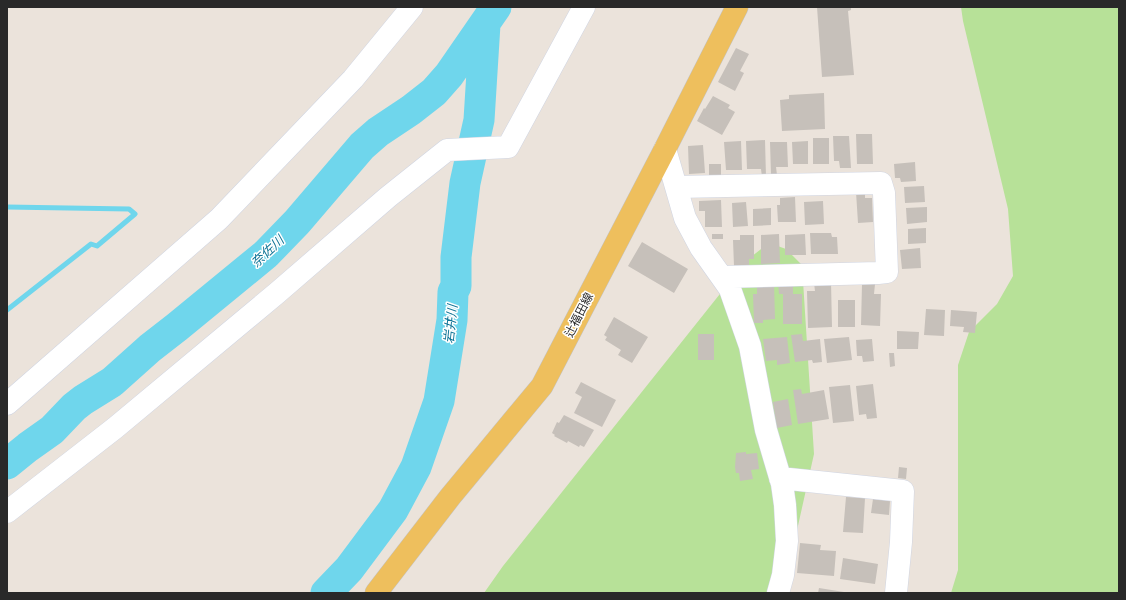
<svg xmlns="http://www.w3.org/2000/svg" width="1126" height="600" font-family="'DM Sans','Noto Sans JP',sans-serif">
  <rect width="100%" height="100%" fill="#ebe3db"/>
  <path fill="#b7e198" d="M961 7H1119V593H951L958 570V365L969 332 997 304 1013 276 1008 209 963 21Z
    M769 243 786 249 802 265 814 454 783 593H484L503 566 747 260Z"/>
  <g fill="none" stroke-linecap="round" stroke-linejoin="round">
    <path stroke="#6fd6ec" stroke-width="5" d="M7 207 129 209 135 214 97 246 91 244 7 310"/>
    <path stroke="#6fd6ec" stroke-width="31" d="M7 464 28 447 52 430 74 407 83 400 112 382 150 348 177 327 266 254 297 222 362 146 378 132 411 110 434 92 449 75 496 7
      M326 593 349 569 393 510 416 467 439 401 452 320 453 292 456 286V257L465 183 479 120 485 24"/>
  </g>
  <path fill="#c6c0ba" d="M817 7H851V10L848 11 854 75 822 77Z
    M736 48 749 54 740 71 744 73 735 91 718 82Z
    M824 93 825 129 782 131 780 100 789 99V95Z
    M713 96 730 105 728 108 735 112 722 135 697 121 704 108 705 109Z
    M856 134H872L873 164H857Z
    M833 136H849L851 168H840L839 161H834Z
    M813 138H829V164H813Z
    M765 140 766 177H762L761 169H747L746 141Z
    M741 141 742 170H726L724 142Z
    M808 141V164H793L792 142Z
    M770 142H787L788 167H776L777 175H771Z
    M703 145 705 173 689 174 688 146Z
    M915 162 916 181 901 182 900 178H895L894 164Z
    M709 164H721V176H709Z
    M924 186 925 202 905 203 904 187Z
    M856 192H865V198H872L873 222 858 223Z
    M795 197 796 222H778L777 205H780V198Z
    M721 200 722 227H705V211H699V201Z
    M823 201 824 224 805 225 804 202Z
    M746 202 748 226 733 227 732 203Z
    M927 207V222L907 224 906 208Z
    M771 208V225L753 226V209Z
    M926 228V243L908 244V229Z
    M810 233H831L832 237H837L838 254H811Z
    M712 234H723V239H712Z
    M779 234 780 263 761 264V235Z
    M805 234 806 255H785V235Z
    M740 235H754V259H749V266H734L733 240H740Z
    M642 242 688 269 674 293 628 266Z
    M920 248 921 268 902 269 900 250Z
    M778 282H793V294H802V324H783V294H779Z
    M831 282 832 327 808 328 807 291H815L814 283Z
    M774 283 775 319 763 320V323H754L753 294H757V284Z
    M862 284H875L874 294H881L880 326 861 325Z
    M838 300H855V327H838Z
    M926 309 945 310 944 336 924 335Z
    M951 310 977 312 975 333 963 332 964 327 950 326Z
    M614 317 648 337 632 363 618 355 621 350 605 340 607 337 604 335Z
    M897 331 919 332 918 349H897Z
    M698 334H714V360H698Z
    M802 334 803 341 820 339 822 362 813 363 812 360 795 362 791 335Z
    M787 337 790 363 777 365V360L766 361 763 339Z
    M849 337 852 360 827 363 824 339Z
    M872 339 874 361 863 362 862 356H857L856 340Z
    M889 353H894L895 366 890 367Z
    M581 382 616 400 602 427 574 413 582 397 575 393Z
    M873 384 877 418 867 419 866 414 859 415 856 386Z
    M850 385 854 421 833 423 829 387Z
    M801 389 802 394 824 390 829 419 798 424 793 390Z
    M788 399 792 425 777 428 773 402Z
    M564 415 594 430 584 447 580 445 579 447 568 441 567 443 554 436 555 435 552 433 557 422 559 423Z
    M746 452V454L757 453 759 469 751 470 753 479 740 481 739 473H736L735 467 736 453Z
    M899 467 907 468 906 479 898 478Z
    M846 497 865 498 863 533 843 532Z
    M873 499 890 501 889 515 871 513Z
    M800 543 821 545 820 550 836 551 834 576 797 573Z
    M843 558 878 564 875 584 840 579Z
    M819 588 844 592V593H818Z"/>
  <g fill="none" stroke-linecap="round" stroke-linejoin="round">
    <defs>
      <path id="minor" d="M665 149 685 218 701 248 730 289 750 346 766 430 782 484 785 505 787 541 783 575 778 593
        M676 187 881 183 884 193 887 272 878 273 722 277
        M7 404 219 219 353 79 412 7
        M780 478 903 491 901 542 896 593
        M7 512 115 428 277 293 388 197 447 150 508 147 584 7"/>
      <path id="major" d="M376 593 450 497 542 386 665 149 737 7"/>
    </defs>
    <use href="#minor" stroke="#d0d5e2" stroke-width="23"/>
    <use href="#major" stroke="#c3c3c3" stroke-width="23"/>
    <use href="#minor" stroke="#fff" stroke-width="22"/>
    <use href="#major" stroke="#eebf5d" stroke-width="22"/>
  </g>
  <g text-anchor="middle" stroke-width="3" stroke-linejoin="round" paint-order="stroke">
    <g font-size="12" fill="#292929" stroke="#fff">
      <text transform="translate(579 315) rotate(-63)" y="4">辻福田線</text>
    </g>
    <g font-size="13" font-style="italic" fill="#0f7496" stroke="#fff">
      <text transform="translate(267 251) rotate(-43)" y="5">奈佐川</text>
      <text transform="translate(450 324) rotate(-84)" y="5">岩井川</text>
    </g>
  </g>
  <rect width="1126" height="600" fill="none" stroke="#292929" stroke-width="16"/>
</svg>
